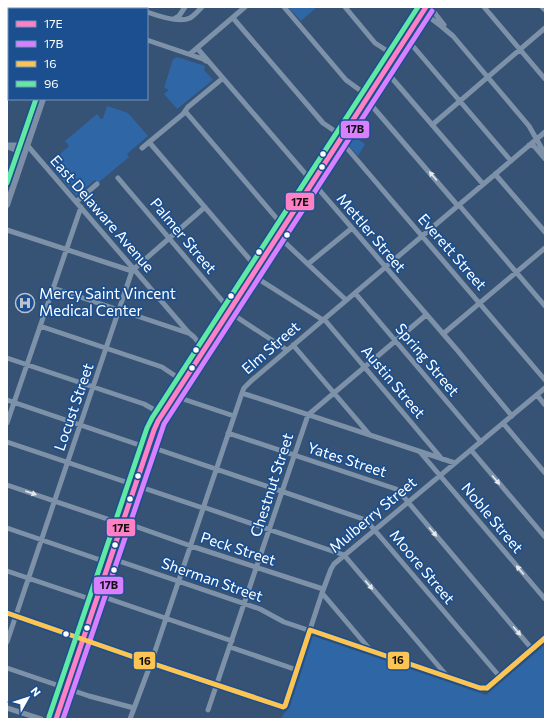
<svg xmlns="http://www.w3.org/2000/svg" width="552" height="726" font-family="Commissioner,sans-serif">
  <rect width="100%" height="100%" fill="#365274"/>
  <path fill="#2f66a5" d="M288 7H317L301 21Z
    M177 57 205 66 204 70 213 80 177 109 164 94 169 90 164 88 173 59Z
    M107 106 128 113 148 136 127 154 129 157 98 183 95 180 76 196 49 164 69 146 65 141 97 114 101 119 103 118Z
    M349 133 365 144 358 156 345 141Z
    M313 636 486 695 545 645V719H281L284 713 287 711 290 706Z"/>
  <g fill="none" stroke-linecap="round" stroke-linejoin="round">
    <path stroke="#7d92a8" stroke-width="5" d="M136 7 140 9
      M284 7 346 80 368 96
      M345 7 375 43 395 56
      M416 7 441 26 453 36 529 126 545 154
      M430 7 444 25
      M484 7 545 79
      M542 7 545 10
      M147 12C158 16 180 23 190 18 195 15 198 11 202 7
      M233 18 323 123 342 136
      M174 19 179 16 185 7
      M406 38 511 161
      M147 40 203 59 206 61
      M197 48 458 351 512 416
      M7 51 9 53
      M190 54 245 7
      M385 70 483 184
      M7 83 9 82
      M366 99 458 206
      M185 111 284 227
      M432 125 545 28
      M340 140 545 380
      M149 142 257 268
      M7 145H27L188 332 194 337 204 349
      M529 145 534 146 545 159
      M142 148 183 114 188 107 223 78
      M495 174 545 232
      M118 178 230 310
      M76 202 97 184
      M459 205 545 306
      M7 230 132 271
      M278 236 346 300
      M308 264 352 228
      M252 275 323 320
      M53 288 188 333
      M355 293 481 442
      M229 312 287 350
      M324 319 442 459
      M40 326 162 367 183 381
      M443 334 545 248
      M293 345 369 434
      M7 358 144 404 162 414
      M242 393 455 463
      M537 395 545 405
      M174 396 234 416
      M7 400 148 448
      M7 423 81 207
      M503 423 545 473
      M228 433 396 489 399 491 408 502
      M7 442 203 508
      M148 446 366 520 500 677
      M471 450 545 537
      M420 452 545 599
      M7 485 122 524
      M408 502 532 649
      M203 507 344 555
      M123 522 191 546 323 589
      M7 528 109 563
      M344 555 447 676
      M110 558 260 609 284 622 480 688H487L545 638
      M7 571 96 601
      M322 593 372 652
      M98 595 232 641
      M7 613 151 663 283 707 285 706 322 593 331 569 334 564 545 388
      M7 642 132 271 134 269 205 207
      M230 647 297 670
      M7 668 89 696 134 708
      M7 708 41 719
      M208 710 308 415 426 315
      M130 719 151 663 242 393 244 388 251 381 545 132"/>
    <path stroke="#7d8ea7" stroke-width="6" d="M73 9V7
      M7 146C15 150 22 149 20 160
      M7 205 43 99
      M56 719 154 430 158 421 426 7"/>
    <defs>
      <path id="bus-1" d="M56 719 154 430 158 421 426 7"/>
      <path id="bus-2" d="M63 719 161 433 164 424 432 11"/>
      <path id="bus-3" d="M7 613 151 663 283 707
        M310 630 480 688H487
        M487 688 545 638
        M283 707 285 706 310 630"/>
      <path id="bus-4" d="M7 183 36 99
        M49 717 147 428 152 418 418 7"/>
    </defs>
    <use href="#bus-1" stroke="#1b4f8f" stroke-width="8"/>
    <use href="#bus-2" stroke="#1b4f8f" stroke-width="8"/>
    <use href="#bus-3" stroke="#1b4f8f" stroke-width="8"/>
    <use href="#bus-4" stroke="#1b4f8f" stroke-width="8"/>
    <use href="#bus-1" stroke="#ff80c5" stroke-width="5"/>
    <use href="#bus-2" stroke="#d880ff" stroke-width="5"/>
    <use href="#bus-3" stroke="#fcc553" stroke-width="5"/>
    <use href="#bus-4" stroke="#60e9a3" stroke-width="5"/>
  </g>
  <defs><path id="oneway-solid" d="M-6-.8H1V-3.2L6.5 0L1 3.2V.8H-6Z"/></defs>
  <g fill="#e5e9ee">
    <use href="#oneway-solid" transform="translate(433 176) rotate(-131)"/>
    <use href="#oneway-solid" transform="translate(496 480) rotate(50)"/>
    <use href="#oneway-solid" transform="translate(31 493) rotate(19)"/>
    <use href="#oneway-solid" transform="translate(433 532) rotate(50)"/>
    <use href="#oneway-solid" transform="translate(520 570) rotate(-130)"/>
    <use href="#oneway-solid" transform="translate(369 585) rotate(50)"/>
    <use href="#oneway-solid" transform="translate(517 631) rotate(50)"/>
  </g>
  <defs>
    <symbol id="hospital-ring" viewBox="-11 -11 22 22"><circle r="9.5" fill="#1b4f8f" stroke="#b9c2ce" stroke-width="1.5"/><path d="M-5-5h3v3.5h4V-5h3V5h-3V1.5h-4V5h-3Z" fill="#b9c2ce"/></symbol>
  </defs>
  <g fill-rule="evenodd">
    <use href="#hospital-ring" x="14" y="292" width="22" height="22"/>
  </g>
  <g fill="#fff" stroke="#1b4f8f" stroke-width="1.5">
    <circle cx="323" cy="154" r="3.5"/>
    <circle cx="322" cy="167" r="3.5"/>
    <circle cx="287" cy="235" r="3.5"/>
    <circle cx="259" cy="252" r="3.5"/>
    <circle cx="231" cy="296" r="3.5"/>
    <circle cx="196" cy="350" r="3.5"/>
    <circle cx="192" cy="368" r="3.5"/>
    <circle cx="138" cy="476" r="3.5"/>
    <circle cx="130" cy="499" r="3.5"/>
    <circle cx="115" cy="545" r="3.5"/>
    <circle cx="114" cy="570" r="3.5"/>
    <circle cx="87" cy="628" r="3.5"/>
    <circle cx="66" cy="634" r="3.5"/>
  </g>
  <g text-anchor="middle" stroke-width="3.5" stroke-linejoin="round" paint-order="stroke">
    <g font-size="15" fill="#fff" stroke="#1b4f8f">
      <text transform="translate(102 214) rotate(49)" y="5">East Delaware Avenue</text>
      <text transform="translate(371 233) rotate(50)" y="5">Mettler Street</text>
      <text transform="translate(183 236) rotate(50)" y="5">Palmer Street</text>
      <text transform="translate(452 252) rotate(49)" y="5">Everett Street</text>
      <text transform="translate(271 348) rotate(-41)" y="5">Elm Street</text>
      <text transform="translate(427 360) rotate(50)" y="5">Spring Street</text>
      <text transform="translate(393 382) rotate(50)" y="5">Austin Street</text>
      <text transform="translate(74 407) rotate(-71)" y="5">Locust Street</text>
      <text transform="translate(347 460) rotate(18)" y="5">Yates Street</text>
      <text transform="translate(272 485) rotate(-72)" y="5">Chestnut Street</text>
      <text transform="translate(373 515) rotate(-40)" y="5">Mulberry Street</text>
      <text transform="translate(492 518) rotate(50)" y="5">Noble Street</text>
      <text transform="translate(238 549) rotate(18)" y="5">Peck Street</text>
      <text transform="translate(422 567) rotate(50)" y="5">Moore Street</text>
      <text transform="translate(212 580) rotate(19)" y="5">Sherman Street</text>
    </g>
    <g font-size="15" fill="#fff" stroke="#1b4f8f" text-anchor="start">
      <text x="39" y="299">Mercy Saint Vincent<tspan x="39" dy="17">Medical Center</tspan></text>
    </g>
  </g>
  <g stroke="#1b4f8f" stroke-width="1.5">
    <rect x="340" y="120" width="30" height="19" rx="4" fill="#d880ff"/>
    <rect x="285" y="192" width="30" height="19" rx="4" fill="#ff80c5"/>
    <rect x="106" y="518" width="30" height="19" rx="4" fill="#ff80c5"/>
    <rect x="93" y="576" width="31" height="19" rx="4" fill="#d880ff"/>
    <rect x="387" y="651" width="23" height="19" rx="4" fill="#fcc553"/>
    <rect x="133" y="651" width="23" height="19" rx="4" fill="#fcc553"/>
  </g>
  <g font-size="11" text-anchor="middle" font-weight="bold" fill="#111">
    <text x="355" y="133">17B</text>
    <text x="300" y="206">17E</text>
    <text x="121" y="532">17E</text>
    <text x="109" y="589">17B</text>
    <text x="398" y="664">16</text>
    <text x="145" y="665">16</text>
  </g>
  <rect width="552" height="726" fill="none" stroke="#ffffff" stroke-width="16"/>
  <rect x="8" y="8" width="140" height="92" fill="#1b4f8f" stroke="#7695bc"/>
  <rect x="16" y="21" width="20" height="6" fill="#ff80c5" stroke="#7695bc"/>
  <text x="44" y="28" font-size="12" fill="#ffffff">17E</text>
  <rect x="16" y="41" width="20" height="6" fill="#d880ff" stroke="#7695bc"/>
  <text x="44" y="48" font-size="12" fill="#ffffff">17B</text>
  <rect x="16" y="61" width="20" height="6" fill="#fcc553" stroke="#7695bc"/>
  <text x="44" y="68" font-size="12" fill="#ffffff">16</text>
  <rect x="16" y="81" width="20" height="6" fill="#60e9a3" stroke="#7695bc"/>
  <text x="44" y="88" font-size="12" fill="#ffffff">96</text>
  <g transform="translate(28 698) rotate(51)" stroke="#1b4f8f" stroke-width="3" paint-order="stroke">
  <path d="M0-3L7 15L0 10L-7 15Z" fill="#ffffff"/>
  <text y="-6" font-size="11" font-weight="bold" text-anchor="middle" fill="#ffffff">N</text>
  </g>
</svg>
